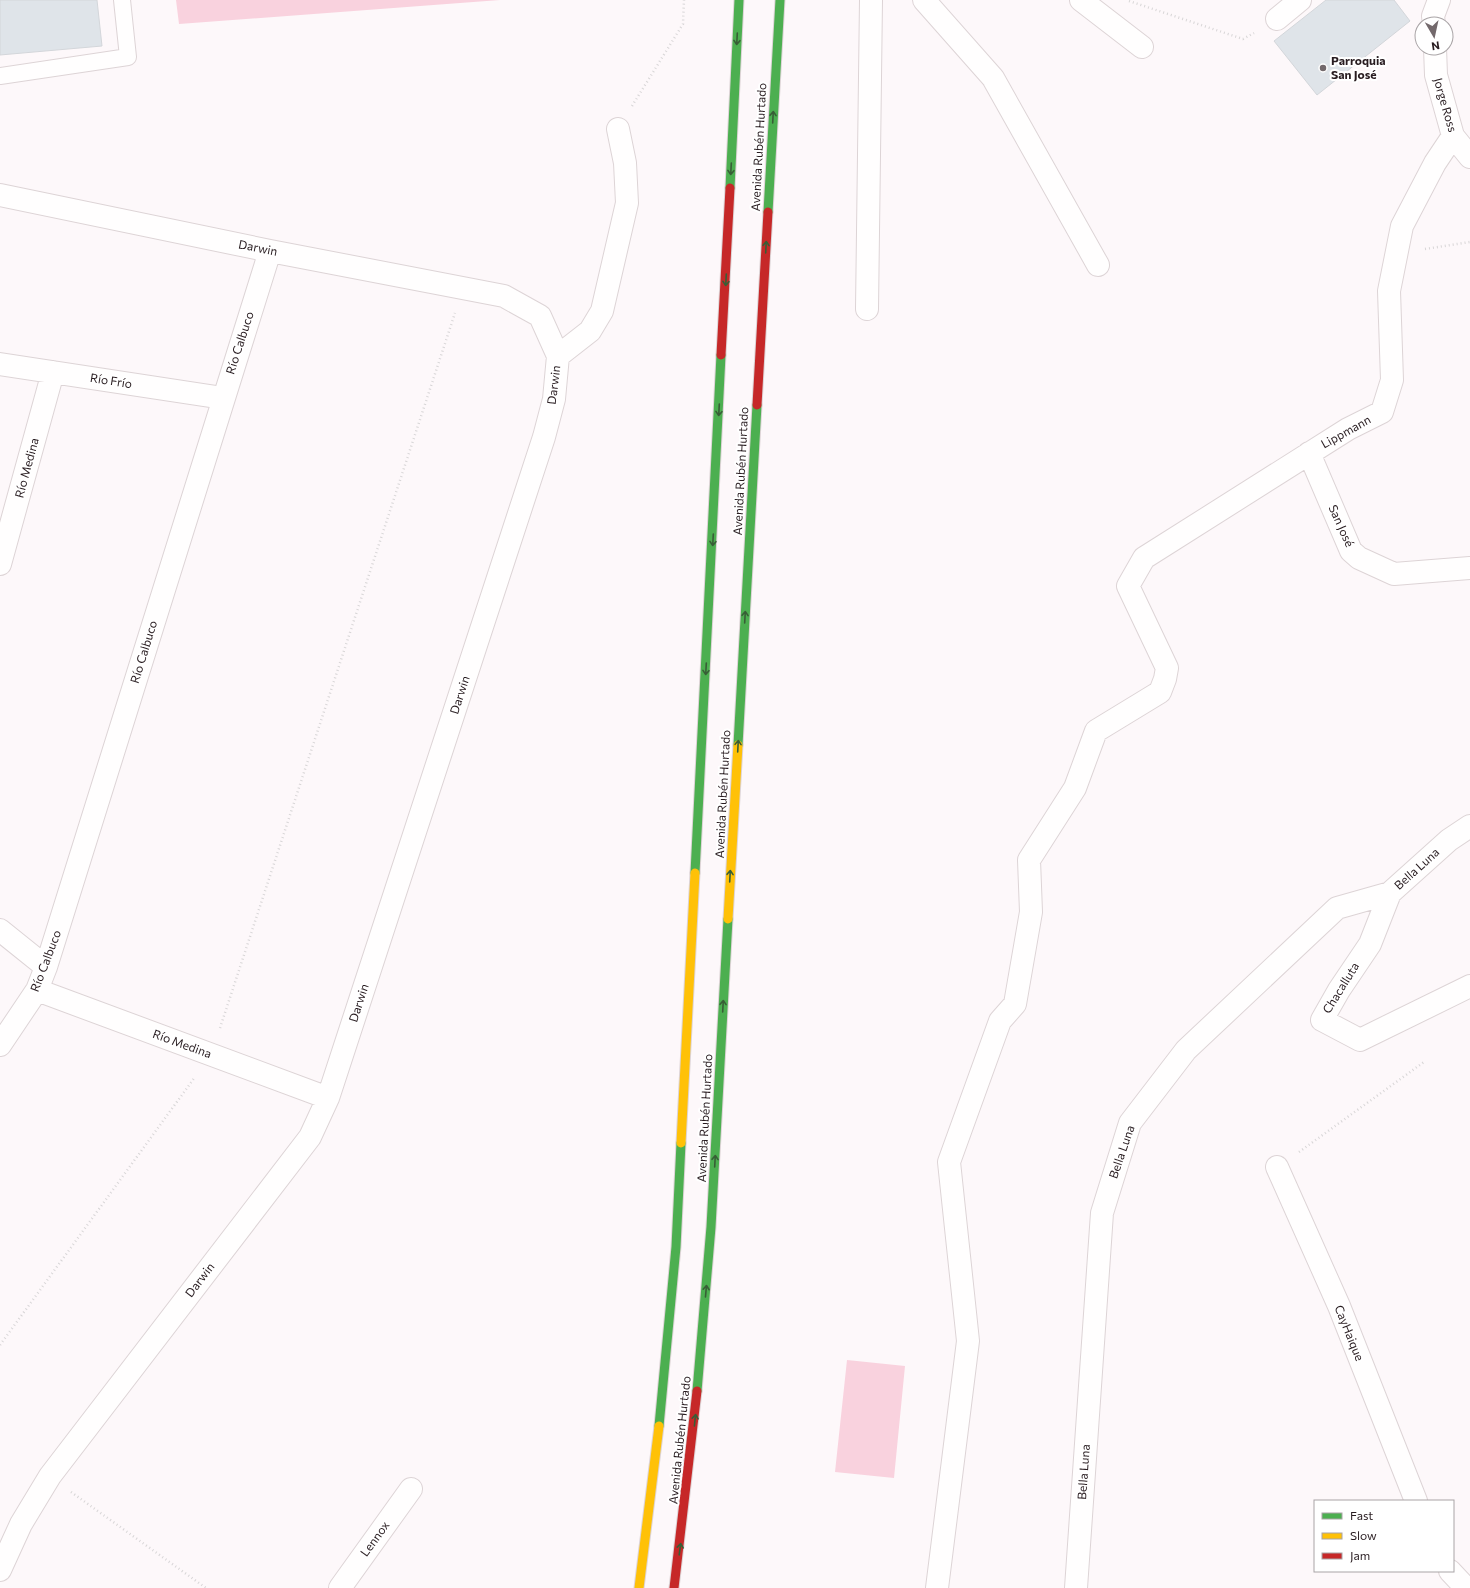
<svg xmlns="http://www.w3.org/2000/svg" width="1470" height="1588" font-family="Commissioner,sans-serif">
  <rect width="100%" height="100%" fill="#fdf8fa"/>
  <path fill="#f9d2de" d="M176 0H500L179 24Z
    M847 1360 905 1366 894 1478 835 1472Z"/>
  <path fill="#dfe4e9" stroke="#d3d6da" d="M0 0H97L102 46 0 55Z
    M1326 0H1394L1410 21 1317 95 1274 41Z"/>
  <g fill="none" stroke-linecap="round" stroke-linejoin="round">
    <defs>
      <path id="lane" d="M0 76 128 57 122 0"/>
      <path id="street" d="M924 0 993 78 1098 265
        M1081 0 1142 47
        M1277 19 1300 0
        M1434 24 1433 16 1439 0
        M1435 48 1436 75 1453 136 1470 157
        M0 195 270 251 504 296 540 316 558 356 554 399 544 437 328 1098 310 1137 50 1476 21 1524 0 1570
        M867 309 871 0
        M558 356 590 331 602 311 627 203 625 163 618 129
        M0 364 223 398
        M1309 453 1351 551 1359 558 1394 574 1470 568
        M0 564 53 372
        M1390 893 1370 944 1339 990 1322 1020 1360 1040 1470 986
        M0 930 46 967
        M37 990 328 1098
        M0 1045 37 990 46 967 270 251
        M1277 1167 1339 1306 1416 1501
        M1450 1571 1466 1588
        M340 1588 411 1489
        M937 1588 968 1341 949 1162 1000 1021 1015 1004 1031 912 1029 860 1075 788 1096 731 1160 692 1165 679 1167 668 1128 586 1144 558 1348 429 1382 412 1392 380 1389 291 1402 226 1435 163 1453 136
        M1076 1588 1102 1213 1130 1123 1186 1050 1337 908 1390 893 1449 840 1470 826"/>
      <path id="fast" d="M730 188 739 0
        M768 212 780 0
        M738 745 757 405
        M695 873 721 355
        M697 1391 711 1227 728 919
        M659 1426 676 1247 681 1143"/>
      <path id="slow" d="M728 919 738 745
        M681 1143 695 873
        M639 1588 659 1426"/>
      <path id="jam" d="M721 355 730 188
        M757 405 768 212
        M674 1588 697 1391"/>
    </defs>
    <use href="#lane" stroke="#ddd4d6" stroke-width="18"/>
    <use href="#street" stroke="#ddd4d6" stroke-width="24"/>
    <use href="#fast" stroke="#ddd4d6" stroke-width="11"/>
    <use href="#slow" stroke="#ddd4d6" stroke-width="11"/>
    <use href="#jam" stroke="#ddd4d6" stroke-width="11"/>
    <path stroke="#d8d6d7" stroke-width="2.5" stroke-dasharray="1 3" stroke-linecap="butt" d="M1129 1 1243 39 1254 33
      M632 106 683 24 684 0
      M1425 249 1470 242
      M220 1028 455 313
      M1299 1152 1424 1062
      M0 1345 195 1077
      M71 1492 206 1588"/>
    <use href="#lane" stroke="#fffefe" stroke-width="16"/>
    <use href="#street" stroke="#fffefe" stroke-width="22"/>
    <use href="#fast" stroke="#4caf50" stroke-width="9"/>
    <use href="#slow" stroke="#ffc107" stroke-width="9"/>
    <use href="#jam" stroke="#c62828" stroke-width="9"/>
  </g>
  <defs><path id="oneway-shaft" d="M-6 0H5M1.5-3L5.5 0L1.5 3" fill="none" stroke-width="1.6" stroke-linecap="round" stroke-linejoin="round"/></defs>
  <g stroke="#385e36">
    <use href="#oneway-shaft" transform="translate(737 39) rotate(93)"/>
    <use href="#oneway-shaft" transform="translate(773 117) rotate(-87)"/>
    <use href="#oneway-shaft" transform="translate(731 169) rotate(93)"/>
    <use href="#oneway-shaft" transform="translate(766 247) rotate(-87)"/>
    <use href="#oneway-shaft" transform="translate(726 280) rotate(93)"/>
    <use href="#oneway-shaft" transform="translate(719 410) rotate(93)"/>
    <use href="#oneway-shaft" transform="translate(713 540) rotate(93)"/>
    <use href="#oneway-shaft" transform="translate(745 617) rotate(-87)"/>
    <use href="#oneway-shaft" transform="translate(706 669) rotate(93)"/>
    <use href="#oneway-shaft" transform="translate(738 746) rotate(-87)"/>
    <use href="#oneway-shaft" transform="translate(730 876) rotate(-87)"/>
    <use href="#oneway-shaft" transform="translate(723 1006) rotate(-87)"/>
    <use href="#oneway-shaft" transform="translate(715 1161) rotate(-87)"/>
    <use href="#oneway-shaft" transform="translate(706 1291) rotate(-85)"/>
    <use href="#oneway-shaft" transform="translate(695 1420) rotate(-84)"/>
    <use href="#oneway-shaft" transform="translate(680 1549) rotate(-82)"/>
  </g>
  <circle fill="#73696c" stroke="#fff" stroke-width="1.5" cx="1323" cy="68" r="4"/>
  <g text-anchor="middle" stroke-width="4" stroke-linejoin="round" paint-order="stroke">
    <g font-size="12" font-weight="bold" fill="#281c20" stroke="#fff" text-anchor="start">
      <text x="1331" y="65">Parroquia<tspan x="1331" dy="14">San José</tspan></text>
    </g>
    <g font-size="12" fill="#281c20" stroke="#fff">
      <text transform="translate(1445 105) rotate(74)" y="4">Jorge Ross</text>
      <text transform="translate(759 147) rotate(-87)" y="4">Avenida Rubén Hurtado</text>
      <text transform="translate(258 248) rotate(11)" y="4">Darwin</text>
      <text transform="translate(240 343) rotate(-72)" y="4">Río Calbuco</text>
      <text transform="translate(111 381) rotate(9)" y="4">Río Frío</text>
      <text transform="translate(554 385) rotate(-83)" y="4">Darwin</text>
      <text transform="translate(1346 432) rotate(-29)" y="4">Lippmann</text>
      <text transform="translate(27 468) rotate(-75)" y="4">Río Medina</text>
      <text transform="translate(741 471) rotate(-87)" y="4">Avenida Rubén Hurtado</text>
      <text transform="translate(1341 526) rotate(66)" y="4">San José</text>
      <text transform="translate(144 652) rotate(-73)" y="4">Río Calbuco</text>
      <text transform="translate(460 695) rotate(-72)" y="4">Darwin</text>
      <text transform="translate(723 794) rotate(-87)" y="4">Avenida Rubén Hurtado</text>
      <text transform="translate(1417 869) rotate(-42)" y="4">Bella Luna</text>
      <text transform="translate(46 961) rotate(-69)" y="4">Río Calbuco</text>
      <text transform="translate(1341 988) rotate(-58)" y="4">Chacalluta</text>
      <text transform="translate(359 1003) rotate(-72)" y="4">Darwin</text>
      <text transform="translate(182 1044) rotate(20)" y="4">Río Medina</text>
      <text transform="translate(705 1118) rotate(-87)" y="4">Avenida Rubén Hurtado</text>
      <text transform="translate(1122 1152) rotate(-71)" y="4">Bella Luna</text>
      <text transform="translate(200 1280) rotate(-53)" y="4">Darwin</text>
      <text transform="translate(1349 1333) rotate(68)" y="4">CayHaique</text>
      <text transform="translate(680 1440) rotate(-84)" y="4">Avenida Rubén Hurtado</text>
      <text transform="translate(1084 1472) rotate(-86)" y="4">Bella Luna</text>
      <text transform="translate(375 1539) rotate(-54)" y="4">Lennox</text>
    </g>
  </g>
  <rect x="1314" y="1500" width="140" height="72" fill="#ffffff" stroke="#a9a4a6"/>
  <rect x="1322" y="1513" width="20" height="6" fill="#4caf50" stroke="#a9a4a6"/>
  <text x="1350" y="1520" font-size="12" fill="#281c20">Fast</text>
  <rect x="1322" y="1533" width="20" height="6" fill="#ffc107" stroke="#a9a4a6"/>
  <text x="1350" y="1540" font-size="12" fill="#281c20">Slow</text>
  <rect x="1322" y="1553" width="20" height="6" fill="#c62828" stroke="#a9a4a6"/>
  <text x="1350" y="1560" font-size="12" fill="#281c20">Jam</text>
  <g transform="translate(1434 36) rotate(171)"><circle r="19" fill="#ffffff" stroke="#a9a4a6"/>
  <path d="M0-3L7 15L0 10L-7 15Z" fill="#73696c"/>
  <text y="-6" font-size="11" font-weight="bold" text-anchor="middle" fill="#281c20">N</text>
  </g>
</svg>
